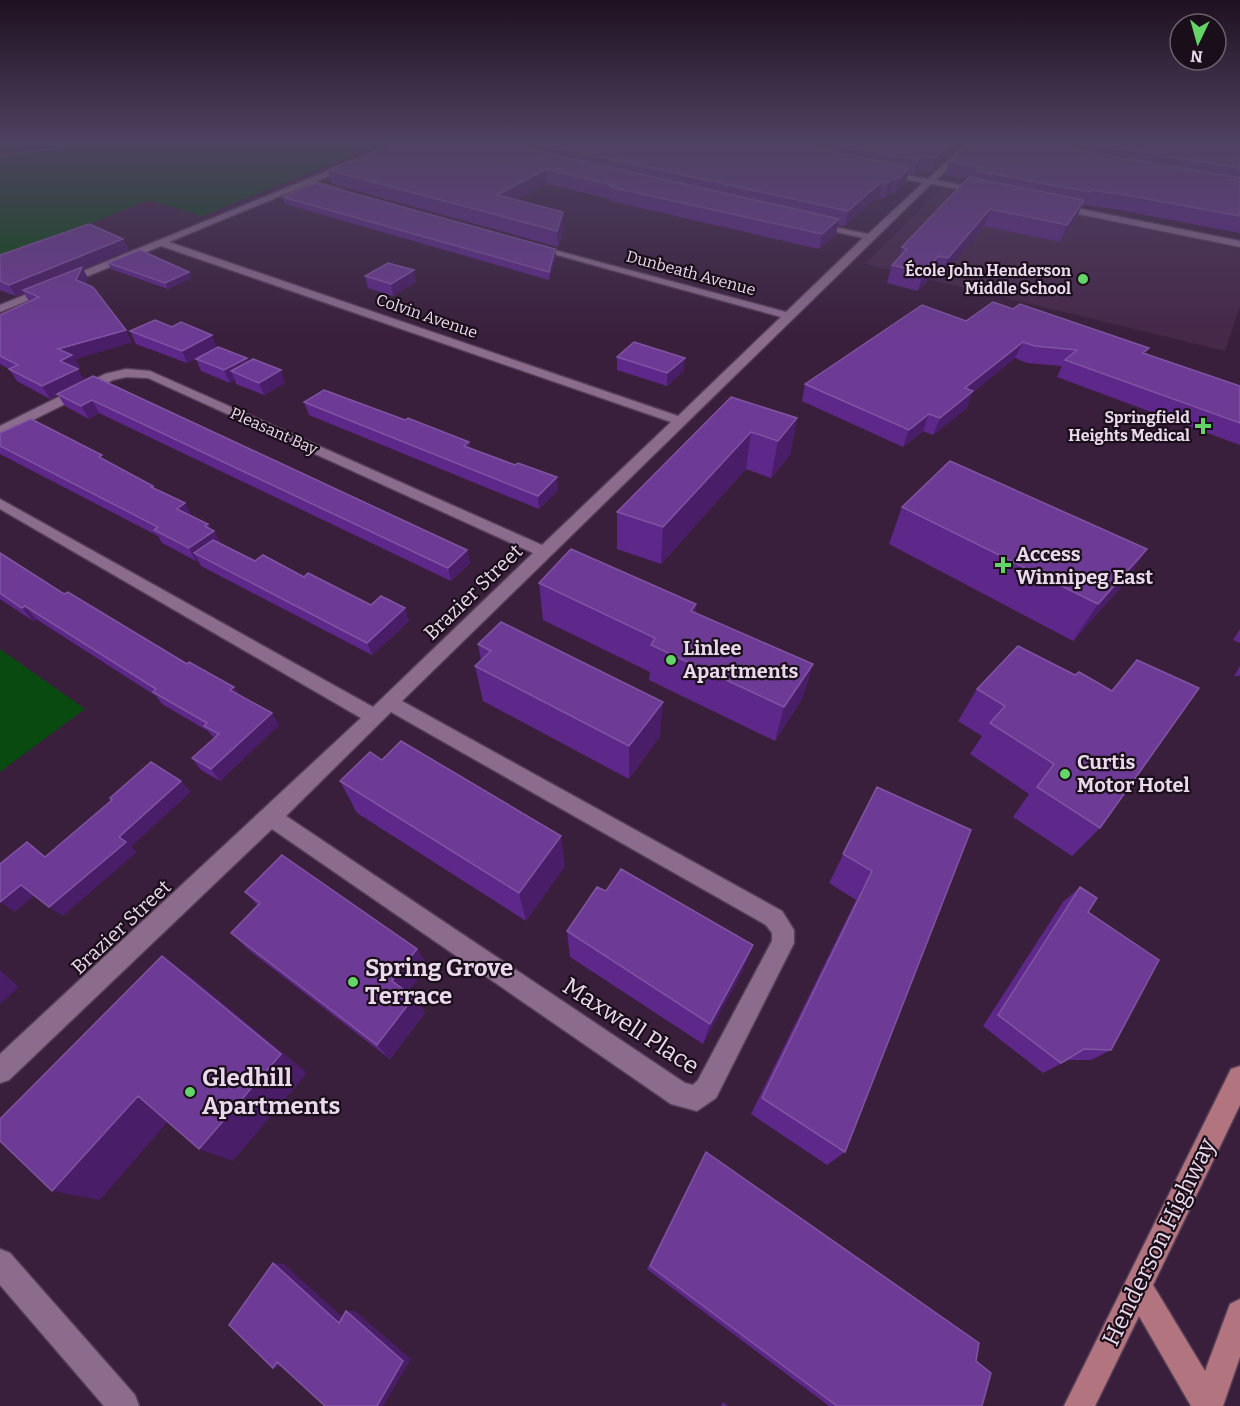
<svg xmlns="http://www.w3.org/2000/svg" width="1240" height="1406" font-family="Bitter,serif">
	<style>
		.built { fill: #462849 }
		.green { fill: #094a10 }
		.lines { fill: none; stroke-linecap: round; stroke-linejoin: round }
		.stream { fill: #465057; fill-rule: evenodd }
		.minor-casing { stroke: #553e56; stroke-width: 3 }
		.major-casing { stroke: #553e56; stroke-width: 3 }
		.minor { fill: #8b6c8d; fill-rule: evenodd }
		.major { fill: #b2747f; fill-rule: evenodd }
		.wall { fill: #5e288a }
		.shaded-wall { fill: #491d67 }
		.building { fill: #6d3b95; stroke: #8054a2; stroke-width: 1.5 }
		.poi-dot { fill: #64d467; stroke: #1a0e1b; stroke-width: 2 }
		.labels { text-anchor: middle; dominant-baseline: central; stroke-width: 4.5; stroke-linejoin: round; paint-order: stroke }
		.far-poi-label { font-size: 16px; font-weight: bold; fill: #ead9eb; stroke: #1a0e1b; text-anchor: end }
		.far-street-label { font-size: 16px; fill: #ead9eb; stroke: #1a0e1b }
		.poi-label { font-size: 20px; font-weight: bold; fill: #ead9eb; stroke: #1a0e1b; text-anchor: start }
		.street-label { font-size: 20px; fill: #ead9eb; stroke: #1a0e1b }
		.near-poi-label { font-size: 24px; font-weight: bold; fill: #ead9eb; stroke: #1a0e1b; text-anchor: start }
		.near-street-label { font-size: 24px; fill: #ead9eb; stroke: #1a0e1b }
	</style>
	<rect width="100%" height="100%" fill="#391f3c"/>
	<path class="built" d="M941,188l299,61v57l-15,45 -360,-87z"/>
	<path class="green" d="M0,141h388l-186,75 -53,-16 -149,59z
		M0,649l85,60 -85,63z"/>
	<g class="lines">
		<path class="stream" d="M126,141h9l-62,6 -2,-1z
			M64,146l-1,2 -63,9v-2z"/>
		<g class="minor-casing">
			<path id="minor" d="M969,141h8l-41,39 49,10v4l-54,-10 -529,517 380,210 12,19v13l-78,155 -19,13 -26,-7 -399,-275 -263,251 -9,3v-29l361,-336 -361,-209v-10l373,208 160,-154 -385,-175 -22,-1 -13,3 -108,54 -5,1v-9l105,-52 21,-5 24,2 392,174 129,-123 -510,-176 -161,66v-7l350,-143 3,4 -38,16 25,7v4l-33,-8 -138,57 509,174 103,-99 -253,-70v-4l258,69 77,-74 -53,-12v-4l58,12 55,-51 -43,-9v-4l48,9zM391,712l375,213 6,8v8l-74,139 -5,5 -8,-2 -399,-267z
				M1056,204l184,37v6l-187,-38 -1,-2z
				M0,1249l10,4 125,142 4,11h-35l-104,-121z"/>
		</g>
		<g class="major-casing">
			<path id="major" d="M1240,1066v39l-87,180 52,86 25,-67 10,-5v58l-17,49h-32l-52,-90 -44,90h-31l167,-337z"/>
		</g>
		<use href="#minor" class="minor"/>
		<use href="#major" class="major"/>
	</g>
	<path class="wall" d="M402,141h561l-32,31 -13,-2 -4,4 -6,-1 -2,9 -12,11 -3,-1 -6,6 -6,-1 -9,6 -25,23 -7,-1 -2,9 -17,15 -209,-48v-2l-63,-15 -31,16 48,27 -6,20 -226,-63 -4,-14z
		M970,141h270v92l-127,-24 -29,-4 -1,2h-2l-4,10 -17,25 -76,-16 -42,50 -9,-2 -15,17 -31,-8 5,-18 8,-8 2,-10 66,-68 -23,-4 4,-14z
		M283,197l272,52 1,7 -7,24 -264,-76z
		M123,239l6,11 -46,19 5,9 -2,6 46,58 -57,17 5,8 -3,2 7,11 383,170 3,13 -19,18 -352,-168 -10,6 -24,-13 -7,-11 -8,4 -33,-18 -8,-12 -9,-5v-49l29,-14 -5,-8 -8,3 -16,-6v-35z
		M108,263l81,9 2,6 -23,11 -57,-20z
		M365,276l51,6 -23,14 -25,-8z
		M966,321l180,33 94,32v59l-183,-68 5,-11 -35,-3 -12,-5 -43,35 -5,15 -34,27 -10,-4 -20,16 -101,-46 3,-17z
		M130,331l87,16 31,14 37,22 -21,12 -28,-11 -1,-4 -5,3 -29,-12 -5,-12 -9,4 -51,-19z
		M617,357l67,13 -17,16 -50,-16z
		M731,397l66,21 -7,37 -19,23 -25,-9 -85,95 -44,-15v-37z
		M304,402l165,40 1,6 88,42 -19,19 -230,-94z
		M0,433l105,27 48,26 3,4 36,26 16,8 3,5 3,2 7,13 34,17 49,16 105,44 -37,34 -171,-89 -3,-6 -2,1 -34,-18 -4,-7 -158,-82z
		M902,507l245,42 -25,37 -49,55 -184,-97z
		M0,553l64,41 123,70 47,23 5,8 40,30 -59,56 -19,-11 -9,-12 22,-20 -6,-7 -46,-27 -6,-8 -120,-77 -3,2 -33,-22z
		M539,583l157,21 -1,9 118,51 -11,35 -27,42 -126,-61 1,-8 -107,-52z
		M1240,629v14l-7,-3z
		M478,644l182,92 -31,43 -146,-78 -8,-35 6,-7z
		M1018,646l82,182 -28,28 -59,-39 16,-23 -59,-40 12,-18 -24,-15 19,-32z
		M1240,666v10h-6z
		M382,760l183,106 -39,55 -169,-108 -17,-32z
		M877,787l94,43 -126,322 -18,13 -76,-51 105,-214 -27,-17z
		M1080,887l8,25 23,138 -20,10h-23l-25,13 -60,-47 80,-124z
		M245,892l172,57 11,17 -21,26 7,5 11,16 -35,46 -140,-108 -19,-18 27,-27z
		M567,931l176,39 -40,74 -133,-87z
		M706,1152l270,209 6,45h-153l-182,-137 52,-104z
		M723,1402l5,4h-7z"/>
	<path class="shaded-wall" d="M953,141h10l-32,31 4,-14z
		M922,156l-4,14 -4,4 4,-14z
		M910,167l-4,15 -12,11 4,-14z
		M546,169l1,15 -49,26 -1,-15z
		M894,178l-3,14 -6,6 3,-15z
		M882,182l-3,15 -9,6 -25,23 3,-15 25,-22z
		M1084,200l-7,17 -17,25 7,-17z
		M990,209l-6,17 -42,50 6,-18z
		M563,212l1,15 -6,20 -1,-16z
		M839,219l-3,15 -17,15 3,-15z
		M123,239l6,11 -46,19 5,9 -5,14 -60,-2 1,3 -8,3 -7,-11z
		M555,249l1,7 -7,24v-8z
		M939,256l-6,18 -15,17 5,-19z
		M414,270l2,12 -23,14 -2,-12z
		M189,272l2,6 -23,11 -3,-6z
		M126,330l6,12 -57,17 5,8 -12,6 -8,-12 -2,-12z
		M212,335l5,12 -30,16 -5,-12z
		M1023,342l-8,16 -43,35 -5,15 -34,27 7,-17 25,-30z
		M247,358l5,12 -21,1 4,9 -5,3 -6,-13z
		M685,358l-1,12 -17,16v-13z
		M78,369l7,13 -35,17 -8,-13z
		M281,370l4,13 -21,12 -5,-12z
		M92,400l7,13 -10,6 -8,-13z
		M929,414l-6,17 -20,16 6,-17z
		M797,418l-7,37 -19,23 7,-37z
		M751,432l-5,37 -85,95 2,-37z
		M469,442l2,13 -7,-9z
		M557,477l1,13 -19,19 -1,-13z
		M185,503l7,13 -15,-7z
		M208,524l4,8 2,-1 7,13 -27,9 4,7 -2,1 -7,-13 16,-22z
		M1147,549l-25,37 -49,55 25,-37z
		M467,550l3,13 -19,18 -3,-13z
		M696,604l-4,36 -1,-29z
		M25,606l11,13 -3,2 -11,-13z
		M405,608l4,13 -37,34 -5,-12z
		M813,664l-11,35 -27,42 9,-34z
		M234,687l7,12 -11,-9z
		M663,702l-3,34 -31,43v-33z
		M272,713l7,12 -59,56 -9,-12z
		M181,781l10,11 -60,55 6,5 -74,64 -14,-9 70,-70z
		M561,836l4,30 -39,55 -7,-28z
		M21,885l14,10 -20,17 -15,-10z
		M753,945l-10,25 -40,74 7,-20z
		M417,949l11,17 -24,31 -12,-16z
		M162,956l33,24 112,93 -74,88 -34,-12z
		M0,970l19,17 -19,17z
		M414,997l11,16 -35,46 -13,-14z
		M138,1096l38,16 -76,88 -48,-9z
		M273,1263l11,1 64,58 -9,1z
		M346,1311h9l56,48 -28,47h-6z
		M277,1362l8,4 -12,2z"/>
	<path class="building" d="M402,141h93l344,78 -17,15 -212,-47 3,-2 -67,-16 -49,26 66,17 -6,19 -229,-61z
		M528,141h249l133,26 -12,12 -4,-1 -6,5 -6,-1 -9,7 -25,22z
		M817,141h136l-18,17 -13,-2 -4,4z
		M970,141h53l217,37v38l-120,-22 -29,-4 -2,2 -112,-21 4,-4 -32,-6z
		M1076,141h164v27z
		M969,177l115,23 -17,25 -77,-16 -42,49 -9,-2 -16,16 -31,-7 15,-16 -5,-2z
		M316,183l239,66 -6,23 -266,-75z
		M89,224l34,15 -114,46 -9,-4v-26z
		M140,250l49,22 -24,11 -57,-20z
		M388,263l26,7 -23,14 -26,-8z
		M82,267l-6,13 17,7 33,43 -68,19 14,6 -12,6 18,8 -36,17 -33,-17 9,-4 -18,-9v-41l39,-18 -16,-7z
		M993,302l20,7 7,-5 129,44 -6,5 97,33v37l-175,-63 12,-10 -42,-4 -12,-4 -58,46 8,3 -33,27 -11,-4 -20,16 -104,-46 117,-79 44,16z
		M155,320l17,7 9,-5 31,13 -30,16 -52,-20z
		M634,342l51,16 -18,15 -50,-16z
		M218,347l29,11 -23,12 -28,-11z
		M253,359l28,11 -22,13 -28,-12z
		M93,376l374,174 -19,18 -356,-168 -11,6 -24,-12z
		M324,390l81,30 3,-2 61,24 -5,4 51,19 3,-2 39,14 -19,19 -234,-94z
		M731,397l66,21 -19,23 -27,-9 -88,95 -46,-15z
		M31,419l71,36 -3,2 54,29 -2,1 34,16 -8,6 31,15 -3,2 9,5 -25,17 -35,-18 4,-3 -158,-81v-13z
		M950,461l197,88 -49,55 -196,-97z
		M213,540l42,21 8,-6 41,22 4,-4 63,32 10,-9 24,12 -38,35 -173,-90z
		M571,549l125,55 -5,7 122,53 -29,43 -133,-62 4,-7 -116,-55z
		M0,553l64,41 4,-2 119,72 2,-2 45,25 -4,3 42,23 -61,56 -19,-11 27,-24 -15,-8 3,-3 -54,-31 3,-3 -131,-83 -3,2 -22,-15z
		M501,622l162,80 -34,44 -154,-80 16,-15 -13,-7z
		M1018,646l57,29 4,-3 33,19 25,-31 62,28 -99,140 -63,-41 17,-23 -64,-41 15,-17 -28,-17z
		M401,741l160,95 -42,57 -179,-112 30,-29 12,8z
		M151,762l30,19 -62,56 7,5 -77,65 -28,-22 -21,17v-38l27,-22 18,15 67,-57 -2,-2z
		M877,787l94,43 -126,322 -83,-54 110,-227 -29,-17z
		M282,855l135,94 -25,32 22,16 -37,48 -146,-112 29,-30 -15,-11z
		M621,869l132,76 -43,79 -143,-93 30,-44 9,4z
		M1080,887l17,11 -9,14 71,48 -48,90 -27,-1 -23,14 -63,-48z
		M162,956l119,98 -82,95 -61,-53 -86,95 -52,-50v-22z
		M706,1152l273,191 -3,18 15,12 -9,33h-145l-187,-140z
		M273,1263l66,60 7,-12 57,50 -26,45h-52l-48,-44 -4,6 -44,-43z"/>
	<linearGradient id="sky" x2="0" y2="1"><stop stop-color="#1f1121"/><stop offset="0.42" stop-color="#4e4261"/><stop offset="1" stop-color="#4e4261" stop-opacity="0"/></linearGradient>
	<rect width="1240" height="337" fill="url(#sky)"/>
	<g class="poi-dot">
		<circle cx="1083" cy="279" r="6"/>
		<path d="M1200 417h6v6h6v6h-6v6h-6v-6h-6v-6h6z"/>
		<path d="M1000 556h6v6h6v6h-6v6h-6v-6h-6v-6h6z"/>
		<circle cx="671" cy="660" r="6"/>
		<circle cx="1065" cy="774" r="6"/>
		<circle cx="353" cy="982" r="6"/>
		<circle cx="190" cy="1092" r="6"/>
	</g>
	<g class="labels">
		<g class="far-poi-label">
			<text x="1071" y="270">École John Henderson<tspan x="1071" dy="18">Middle School</tspan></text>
			<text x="1190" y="417">Springfield<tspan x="1190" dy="18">Heights Medical</tspan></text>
		</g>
		<g class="far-street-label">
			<text transform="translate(691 273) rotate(15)">Dunbeath Avenue</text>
			<text transform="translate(427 316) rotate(19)">Colvin Avenue</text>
			<text transform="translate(274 431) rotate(24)">Pleasant Bay</text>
		</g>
		<g class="poi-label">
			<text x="1016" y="554">Access<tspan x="1016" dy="23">Winnipeg East</tspan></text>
			<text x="683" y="648">Linlee<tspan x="683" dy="23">Apartments</tspan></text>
			<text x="1077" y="762">Curtis<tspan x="1077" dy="23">Motor Hotel</tspan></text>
		</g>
		<g class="street-label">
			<text transform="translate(473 592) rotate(-44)">Brazier Street</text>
			<text transform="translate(121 927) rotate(-43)">Brazier Street</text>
		</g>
		<g class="near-poi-label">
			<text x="365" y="968">Spring Grove<tspan x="365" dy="28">Terrace</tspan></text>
			<text x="202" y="1078">Gledhill<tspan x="202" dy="28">Apartments</tspan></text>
		</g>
		<g class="near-street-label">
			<text transform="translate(631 1026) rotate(33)">Maxwell Place</text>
			<text transform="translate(1159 1242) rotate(-64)">Henderson Highway</text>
		</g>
	</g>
	<g transform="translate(1198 42) rotate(185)"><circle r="28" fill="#1a0e1b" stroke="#6d5f6e" stroke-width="1.5"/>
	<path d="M0-4.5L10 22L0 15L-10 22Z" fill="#64d467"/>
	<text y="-9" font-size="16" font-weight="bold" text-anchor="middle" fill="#ead9eb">N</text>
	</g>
</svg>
